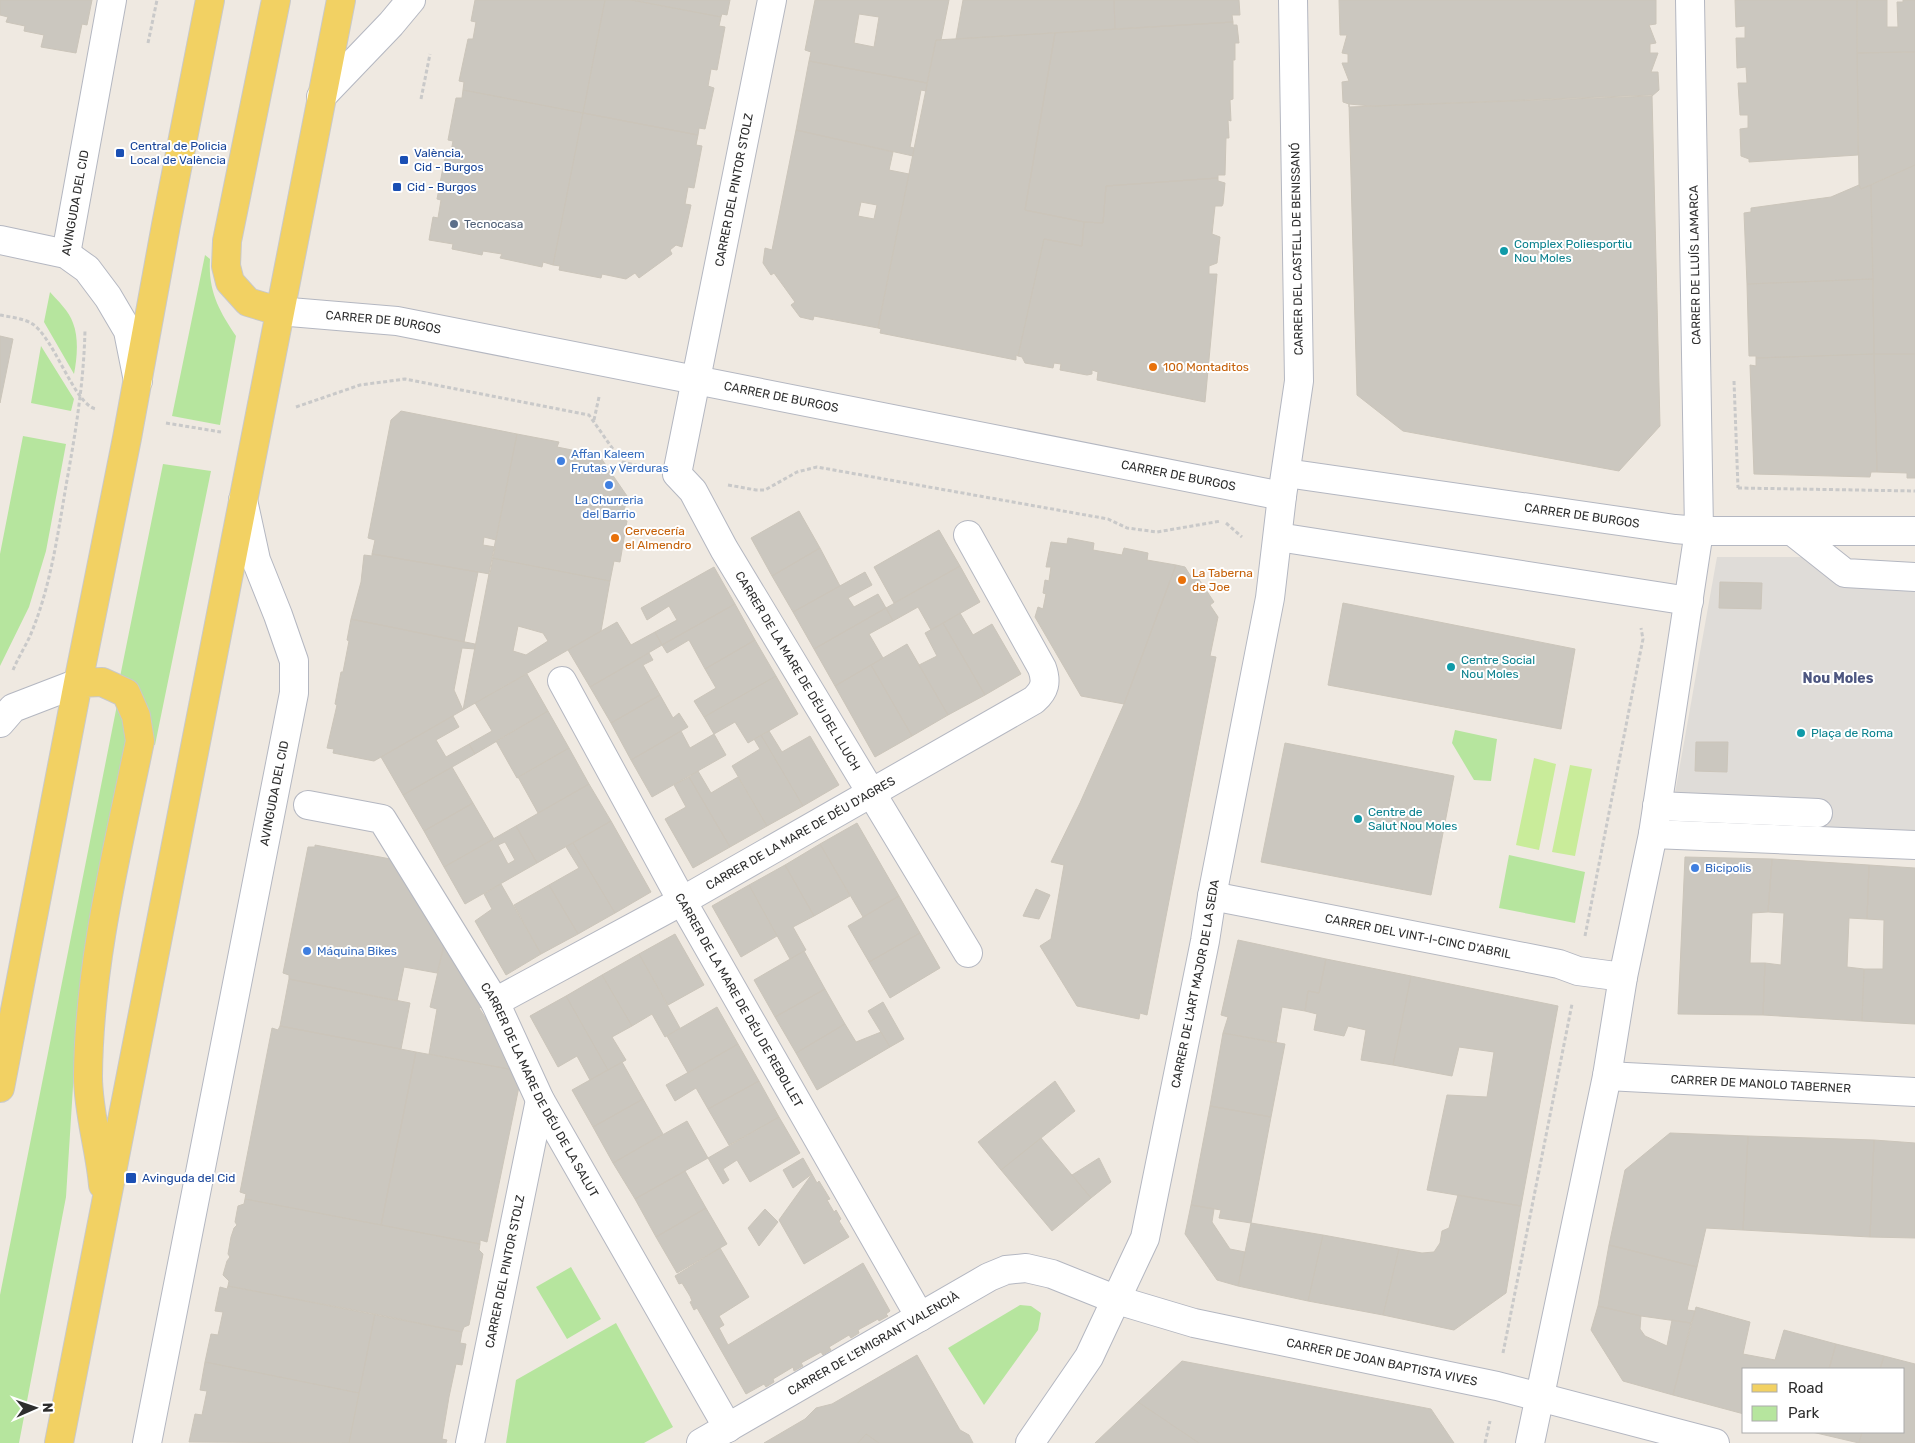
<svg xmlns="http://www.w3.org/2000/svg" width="1915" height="1443" font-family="Rubik,sans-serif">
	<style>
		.green { fill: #b6e59e }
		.pitch { fill: #c9ec9a }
		.plaza { fill: #dfdcd8 }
		.building { fill: #cbc7bf; stroke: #cbc5ba; fill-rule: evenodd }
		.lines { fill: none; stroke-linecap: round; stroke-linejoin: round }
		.minor-casing { stroke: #b4b7c1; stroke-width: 30 }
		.major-casing { stroke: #c9c9c9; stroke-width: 30 }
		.path { stroke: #c9c9c9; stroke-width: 3; stroke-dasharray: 4 2.5; stroke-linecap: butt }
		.minor { stroke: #fff; stroke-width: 28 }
		.major { stroke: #f2d163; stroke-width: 28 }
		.transit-dot { fill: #1a4fb4; stroke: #fff; stroke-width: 2 }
		.service-dot { fill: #5c6f8a; stroke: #fff; stroke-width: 2 }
		.culture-dot { fill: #0f9aa8; stroke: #fff; stroke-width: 2 }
		.food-dot { fill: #e8710a; stroke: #fff; stroke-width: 2 }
		.shop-dot { fill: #3f7fe0; stroke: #fff; stroke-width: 2 }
		.labels { text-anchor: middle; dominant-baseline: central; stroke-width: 4; stroke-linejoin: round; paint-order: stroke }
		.transit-label { font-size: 12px; fill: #164399; stroke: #fff; text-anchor: start }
		.street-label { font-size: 12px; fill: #2e2e2e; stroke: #fff }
		.service-label { font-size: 12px; fill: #4e5e75; stroke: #fff; text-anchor: start }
		.culture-label { font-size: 12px; fill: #0d838f; stroke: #fff; text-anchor: start }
		.food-label { font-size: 12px; fill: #c56008; stroke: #fff; text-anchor: start }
		.shop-label { font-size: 12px; fill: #366cbe; stroke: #fff; text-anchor: start }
		.neighbourhood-label { font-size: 14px; font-weight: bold; fill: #4d5680; stroke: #fff }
	</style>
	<rect width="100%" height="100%" fill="#efe9e1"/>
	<path class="green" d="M205,255l5,4c-2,32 9,52 26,77l-16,89 -48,-9z
		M50,292c8,9 19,19 23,31 6,15 4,36 1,51l-30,-52z
		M41,346l33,53 -3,12 -40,-8z
		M23,436l43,8 -20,107 -17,56 -29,59v-112z
		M163,464l48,7 -56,274 -6,-2 -29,-66z
		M117,705l11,27 -2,20 -14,56 -19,104 -15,96 -12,189 -47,246h-19v-148z
		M1455,730l42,9 -6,42 -17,-1 -22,-37z
		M1509,855l76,17 -10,51 -76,-15z
		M571,1267l30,52 -34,20 -31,-52z
		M1020,1305l11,1 10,7 -3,17 -54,75 -36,-57z
		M616,1323l57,104 -29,16h-138l10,-63z"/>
	<path class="pitch" d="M1534,758l22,6 -17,86 -23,-5z
		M1570,765l22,4 -17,87 -23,-4z"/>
	<path class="plaza" d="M1717,557h86l112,29v246l-91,-1v-28l-149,-10z"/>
	<path class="building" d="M0,0h92l-5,25 -5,-1 -6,29 -35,-6 3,-12 -20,-4 1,-5 -19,-4 2,-5 -8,-2z
		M475,0h130l-22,113 -120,-23 1,-8 -5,-1 9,-42h5l3,-17 -5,-1z
		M605,0h26l90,17 -2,9 6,1 -8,43 -6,-1 -3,17 6,2 -9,41 -6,-1 -1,7 -115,-22z
		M632,0h-1h99l-3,15 -5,-1 -1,3z
		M815,0h134l-8,40h-5l-9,43 -118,-22 2,-9 -6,-2zM859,14l20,3 -5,30 -20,-4z
		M963,0h151l1,29 -159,10z
		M1114,0h125l1,15h-8l1,7 -118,7z
		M1339,0h317v24l-7,1 7,18 -6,1v9h8l-7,19h7l1,18 -7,6 -303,11v-3l-6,-2 -1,-20 7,-1 -7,-18h6v-9l-6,-1 5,-18h-7z
		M1735,0h122l1,155 -109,7v-3l-8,-3 -1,-27 8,-1v-13h-8l-2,-32h9l-1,-16 -9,1 -1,-30h9v-12l-9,1z
		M1857,0h30v27h11l-1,-25h6v-2h12v52l-58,1z
		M1233,22v3h4l2,18h-4v17h-2v39l-3,1 1,21 -3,-1 1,18h-3l-1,37h-7v3l-112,8 -3,37 -19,-1 -59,-12 30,-177z
		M1055,33l-30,177 59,12 -2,24 -38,-7 -26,117 -2,-1v5l-136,-27 1,-4 -3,-1 4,-21 54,-267z
		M1902,52h13v113l-54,24 -2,-4 -2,-132z
		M809,61l118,22 -1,8 -5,-1 -11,57 4,1 -1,8 -117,-26z
		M463,90l120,23 -30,152 -10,-3 -1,5 -42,-9 2,-4 -19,-3 -1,4 -30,-6 1,-5 -24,-4 4,-23 5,1 3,-18 -4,-1 8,-42h5l3,-16 -5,-1 8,-42h6z
		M1652,95l8,331 -41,45 -216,-40 -46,-36 -8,-291 22,2z
		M583,113l115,22 -2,10 6,1 -8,42 -6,-1 -3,17 6,1 -9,42 -6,-2 -6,5 2,4 -33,24 -4,-5 -9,6 -24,-5 -1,4 -42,-8 1,-4 -7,-1z
		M796,130l97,22 -4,18 20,4 -31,154 -64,-12 -1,4 -13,-3 -9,-12 4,-3 -21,-29 -3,2 -8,-12 2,-15 7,2zM861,202l16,3 -3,14 -16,-3z
		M1915,165v189h-41l-3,-169z
		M1218,178v3l7,2 -2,21 -1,2h-7l-3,28 8,3 -3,26 -8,3v8h8l-12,128 -108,-22 1,-8 -6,-2v4l-5,1 -27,-5 1,-6 -7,-1 -1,5 -28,-5 -3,-6 -4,-1 26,-117 38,7 2,-24 19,1 3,-37z
		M1859,185l2,4 10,-4 2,94 -126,5 -3,-71 7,-1v-4l80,-11z
		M1873,279l1,75 -118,4v-2h-7l-2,-72z
		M0,336l13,3 -13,64z
		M1874,354h41v124h-8v-5l-30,-1z
		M1874,354l3,118h-6l-1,5 -116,-3 -4,-109 6,1v-8z
		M401,411l116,23 -21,106 -12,-3 -1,8 12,2 -5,27 -118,-20 3,-14 -7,-2 23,-118z
		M517,434l42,8 -2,5 35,7 5,7 4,-3 26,38 -5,2 4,5 -4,16 5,2 -7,41 -6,-1 -4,20 -118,-23z
		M799,511l21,37 -48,28 -21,-38z
		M939,530l21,36 -66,37 -20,-36z
		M1068,538l26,5 -1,7 29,5 2,-7 24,5 -1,7 29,5 -52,139 -43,-8 -46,-79 3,-10 5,2 3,-15 -3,-1 2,-13 4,1 2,-14h-5l5,-25 16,2z
		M820,548l20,38 -47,26 -21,-36z
		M372,554l106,18 -14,70 -113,-23 10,-37 3,-27 8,1z
		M492,558l118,23 -9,50 -138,79zM518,626l25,7 5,8 -22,14 -13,-4z
		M1176,565l9,2 8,13 5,-2 16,24 -4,3 8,12 -8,39 6,1 -69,358 -7,-2 -1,6 -62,-13 -37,-60 11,-7 13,-74 -13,-3 29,-59 44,-99z
		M960,566l20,36 -49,28 -13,-23 -25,14 -7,-13z
		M714,567l21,37 -73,41 -7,-13 22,-12 -8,-14 -22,14 -6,-12z
		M865,572l7,13 -24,13 6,9 24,-13 8,14 -72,41 -21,-37z
		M1720,582l42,1 -1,26 -42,-1z
		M1343,603l232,46 -14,80 -233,-44z
		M735,604l20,36 -50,29 -16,-29 -22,13 -5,-8z
		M886,608l7,13 -24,13 14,24 -48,28 -21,-37z
		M960,613l13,22 19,-11 29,50 -36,21 -42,-72z
		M351,619l124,25v5l-13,-1 -8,42 9,20 -89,51 -41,-8 1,-4 -7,-1 10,-43 -2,-1 6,-32h2l6,-31 -2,-1z
		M617,622l14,23 24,-13 7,13 -72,42 -22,-37z
		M943,623l42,72 -37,20 -29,-50 18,-9 -12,-23z
		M755,640l21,36 -72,41 -10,-16 22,-13 -11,-19z
		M907,644l41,71 -36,21 -41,-71z
		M649,653l4,7 -10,5 17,30 -49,28 -21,-36z
		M871,665l41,71 -37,21 -40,-71z
		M527,674l21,37 -73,43 -6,-10 23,-13 -17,-28z
		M776,676l22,38 -50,29 -13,-21 -21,12 -10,-17z
		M660,695l13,23 6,-5 9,14 -57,33 -20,-37z
		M548,711l21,37 -52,30 -21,-37z
		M453,716l6,11 -23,13 10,17 23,-13 6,10 -72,41 -22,-38z
		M681,731l9,17 24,-14 12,21 -74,42 -21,-37z
		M769,731l13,21 28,-16 29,49 -36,21 -42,-71z
		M761,735l42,71 -36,20 -35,-60 28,-17 -6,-10z
		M1696,742h32l-1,30 -32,-1z
		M1285,743l169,33 -23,119 -170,-33z
		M569,748l20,36 -51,29 -20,-36z
		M452,767l21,36 -49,28 -21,-36z
		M698,771l13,22 27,-16 29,49 -37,21 -41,-70z
		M689,777l41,70 -37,21 -28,-49 21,-12 -12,-22z
		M589,784l22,37 -74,42 -21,-37z
		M473,803l21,36 -50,28 -20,-36z
		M611,821l40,71 -36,21 -42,-70z
		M857,823l42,73 -36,21 -43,-73z
		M516,826l21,37 -72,41 -21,-37zM505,842l10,18 -7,4 -10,-19z
		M573,843l42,70 -37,21 -29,-49 30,-17 -13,-21z
		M820,844l30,52 -36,20 -29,-51z
		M315,845l81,15 48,85 -7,28 -33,-6 -7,34 -108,-22v-4l-6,-2 25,-126h7z
		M1685,857l87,2 -4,53 -16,1 -2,50h15l-2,52 -85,-1z
		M1772,859l97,6 -2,54 -18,-1 -2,49 17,2 -2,52 -99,-6 2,-52 16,2 3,-52 -16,-1z
		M785,865l29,51 -21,11 13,23 -16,9 -41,-74z
		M1869,865l46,3v156l-53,-3 2,-52h19l1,-49 -17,-1z
		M501,884l40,70 -35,21 -31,-54 17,-12 -8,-15z
		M549,885l29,49 -37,20 -27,-49z
		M749,885l28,51 -36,21 -29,-51z
		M1036,889l14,6 -11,24 -16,-3z
		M899,896l21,37 -51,29 -21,-36z
		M920,933l20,35 -50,30 -21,-36z
		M675,934l29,51 -36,20 -29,-51z
		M1238,940l88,19 -7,34 -11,-2 -3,20 -23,-4 -6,36 -53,-10 5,-16 -7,-2z
		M444,945l8,16 3,-2 27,48 -3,1 6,9 2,-1 27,54 -85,-16 8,-45 -7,-2z
		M804,951l21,38 -50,28 -21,-37z
		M639,954l41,74 -15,9 -13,-23 -20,12 -30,-51z
		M1326,959l85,17 -18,89 -32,-5 5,-30 -18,-4 -4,10 -30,-6 3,-16 -12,-3 3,-20 11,2z
		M602,975l30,51 -20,11 14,23 -18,10 -42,-74z
		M1411,976l147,30 -37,200 -94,-16 20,-95 40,2 7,-45 -35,-5 -7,29 -59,-11z
		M289,979l121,24 -9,46 -121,-23z
		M825,989l20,35 -49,29 -21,-36z
		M566,996l42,74 -18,10 -13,-24 -19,11 -28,-51z
		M883,1002l21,37 -14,8 -22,-36z
		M717,1007l21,37 -50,29 -21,-37z
		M845,1024l11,18 25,-10 9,15 -73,43 -21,-37z
		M280,1026l136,26 -35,173 -136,-26 1,-5 -6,-2 32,-164 6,2z
		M1223,1033l62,11 -14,73 -61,-11z
		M738,1044l21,37 -51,28 -12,-21 -21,13 -9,-16z
		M416,1052l98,18 7,7 -34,165 -7,-2v4l-99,-19z
		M622,1062l21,37 -50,28 -21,-37z
		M759,1081l20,36 -50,28 -21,-36z
		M1055,1081l20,30 -74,59 -23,-28z
		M643,1099l20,35 -50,29 -20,-36z
		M1210,1106l61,11 -20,106 -32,-5 2,-8 -30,-5z
		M779,1117l21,36 -50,29 -13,-22 -14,9 6,11 -6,4 -15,-26z
		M687,1121l21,37 -73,41 -22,-36z
		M1670,1133l78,3 -5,94 -37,-2 -9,39 -88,-22 16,-75z
		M1748,1136l126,4 -4,97 -127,-7z
		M1041,1138l50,60 -39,33 -51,-61z
		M1874,1140l41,3v95l-45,-1z
		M803,1158l9,16 -19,14 -10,-18z
		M1099,1158l12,24 -20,16 -19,-23z
		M685,1171l21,37 -50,29 -21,-38z
		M812,1174l5,9 2,-2 11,18 -3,1 7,12 2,-2 5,9 -2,2 10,16 -45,27 -25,-44z
		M1458,1195l63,11 -15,87 -52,37 -71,-15 16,-66 23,4 12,-1 6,-9 2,-12 7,-3z
		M245,1199l235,45 -1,6 4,4 -14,71 -5,2 -2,5 -234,-46 1,-5 -6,-6 4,-14 3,-4 -2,-3 3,-17 3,-9 3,-3 -2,-3 3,-16 6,-2z
		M1191,1205l23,4 -2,13 18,27 15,3 -7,34 -21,-6 -32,-46z
		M706,1208l21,36 -50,29 -21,-36z
		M765,1209l13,13 -19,24 -11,-18z
		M1251,1223l72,12 -15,66 -70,-15z
		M1323,1235l76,14 -16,66 -75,-14z
		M1609,1245l88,22 -10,43 8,1 -4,12 -50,-7 -43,-10z
		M720,1248l29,49 -30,19 5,9 -5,3 9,17 135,-82 27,48 -4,3 2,2 -9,5 -1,-2 -20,11 1,3 -8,5 -2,-3 -20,12 2,3 -8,5 -2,-3 -20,11 2,3 -9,5 -1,-4 -20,12 1,3 -8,5 -2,-3 -18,10 -49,-86 -3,2 -4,-8 2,-1 -2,-5 -8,-13 -3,1 -4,-8z
		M228,1286l147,28 -16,79 -154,-31 6,-28 7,1 5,-23 -8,-1 5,-24 7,2z
		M1598,1306l43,10 -1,13 5,7 22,10 5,-26 19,3 -18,72 -50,-14 -32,-51z
		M1696,1307l54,15 -7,32 32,6 9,-30 52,14 -7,25h-85v45l-71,-19z
		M375,1314l87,18 -2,11 6,1 -4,21 -6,-1 -7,33 -7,42 5,1 -1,3h-97z
		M1836,1344l48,12 -4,13h-51z
		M917,1355l43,75 9,5 4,8h-94l-13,-9 -8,9h-94l41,-24 11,-11 16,-4z
		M1884,1356l31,8v79h-56l3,-11h42v-63h-24z
		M1182,1361l249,48 23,34h-255l-61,-41z
		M205,1362l154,31 -10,50 -160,-1 6,-28 7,1 5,-24 -7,-1z
		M1138,1402l61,41h-104z
		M1812,1432h50l-3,11z
		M866,1434l13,9h-21z"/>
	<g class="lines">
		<g class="minor-casing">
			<g id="minor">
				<path id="s1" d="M772,0l-95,474 16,17 31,58 244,404"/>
				<path d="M321,97l70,-73 20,-24"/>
				<path d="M0,240l66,14 21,15 21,28 20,34 10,50"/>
				<path id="s2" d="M66,254l46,-254"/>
				<path id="s3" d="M278,311l119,10 885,175"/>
				<path id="s4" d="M1286,473l389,56 24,2 -9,-531"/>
				<path d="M1792,531l53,42 70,4"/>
				<path d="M1278,537l411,64"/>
				<path id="s5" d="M562,681l120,220 238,416"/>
				<path d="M0,723l13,-15 65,-25"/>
				<path id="s6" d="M308,805l74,14 113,183 45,98 188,328"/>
				<path d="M1657,806l161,7"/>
				<path d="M1653,834l262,11"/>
				<path id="s7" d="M1212,896l347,68 19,7 45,6"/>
				<path id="s8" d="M495,1002l187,-101 352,-201c11,-10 13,-18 8,-32l-74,-133"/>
				<path id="s9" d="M1607,1076l308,16"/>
				<path id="s10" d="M147,1443l147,-750v-32l-16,-46 -22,-55 -13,-60"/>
				<path id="s11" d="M470,1443l70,-343"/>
				<path id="s12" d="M701,1443l288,-166 17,-7 20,-2 26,6 65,26 77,23 303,63 218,57"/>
				<path id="s13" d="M1030,1443l59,-86 56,-119 60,-297 7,-45 58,-298 12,-102 17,-115 -6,-381"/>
				<path d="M1530,1443l77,-367 16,-99 30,-143 46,-303h216"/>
			</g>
		</g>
		<g class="major-casing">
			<path id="major" d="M276,0l-49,241 -1,25 4,16 18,20 30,9
				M78,683l24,-1 24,11 10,23 4,25c-23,111 -51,222 -52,335 0,37 12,73 15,109
				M0,1088l78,-405 49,-245 39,-213 44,-225
				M59,1443c96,-481 185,-963 282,-1443"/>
		</g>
		<path class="path" d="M148,43l9,-43
			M421,99l9,-45
			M0,315c9,2 22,3 31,8 23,13 43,82 65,86
			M1734,381l4,107
			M296,407l64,-22 45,-6 184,36 33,47 22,5
			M594,420l5,-23
			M166,423l55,9
			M728,485l28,5h9l32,-18 20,-5 291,52 19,9 30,4 64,-11
			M1738,488l177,3
			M1226,523l16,14
			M13,670c5,-12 12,-23 17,-34 21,-49 28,-104 37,-156 9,-50 17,-100 18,-151
			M1585,936l53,-272 5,-25 -2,-11
			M1503,1353l69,-349
			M1485,1443l5,-22"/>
		<use href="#minor" class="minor"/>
		<use href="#major" class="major"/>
	</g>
	<g class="transit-dot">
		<rect x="115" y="148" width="10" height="10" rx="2.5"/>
		<rect x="399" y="155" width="10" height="10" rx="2.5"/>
		<rect x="392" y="182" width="10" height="10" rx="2.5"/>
		<rect x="125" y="1172" width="12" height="12" rx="2.5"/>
	</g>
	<circle class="service-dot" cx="454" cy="224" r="5"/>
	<g class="culture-dot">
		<circle cx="1504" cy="251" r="5"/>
		<circle cx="1451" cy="667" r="5"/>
		<circle cx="1801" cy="733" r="5"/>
		<circle cx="1358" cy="819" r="5"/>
	</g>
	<g class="food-dot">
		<circle cx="1153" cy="367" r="5"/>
		<circle cx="615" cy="538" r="5"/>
		<circle cx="1182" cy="580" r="5"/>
	</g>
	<g class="shop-dot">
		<circle cx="561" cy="461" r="5"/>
		<circle cx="609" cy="485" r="5"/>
		<circle cx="1695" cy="868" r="5"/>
		<circle cx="307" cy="951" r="5"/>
	</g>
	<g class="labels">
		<g class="transit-label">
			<text x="130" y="146">Central de Policia<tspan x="130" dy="14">Local de València</tspan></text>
			<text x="414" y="153">València,<tspan x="414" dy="14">Cid - Burgos</tspan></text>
			<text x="407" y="187">Cid - Burgos</text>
			<text x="142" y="1178">Avinguda del Cid</text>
		</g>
		<g class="street-label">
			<text transform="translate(734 190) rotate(-79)">CARRER DEL PINTOR STOLZ</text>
			<text stroke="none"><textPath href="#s2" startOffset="52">AVINGUDA DEL CID</textPath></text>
			<text transform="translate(1297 249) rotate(-91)">CARRER DEL CASTELL DE BENISSANÓ</text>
			<text transform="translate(1695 265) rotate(-91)">CARRER DE LLUÍS LAMARCA</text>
			<text stroke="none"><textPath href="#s3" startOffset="106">CARRER DE BURGOS</textPath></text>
			<text stroke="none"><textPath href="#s3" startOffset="511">CARRER DE BURGOS</textPath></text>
			<text stroke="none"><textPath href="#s3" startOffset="916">CARRER DE BURGOS</textPath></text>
			<text stroke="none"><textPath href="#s4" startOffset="299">CARRER DE BURGOS</textPath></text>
			<text stroke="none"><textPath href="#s1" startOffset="715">CARRER DE LA MARE DE DÉU DEL LLUCH</textPath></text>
			<text stroke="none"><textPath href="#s10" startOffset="662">AVINGUDA DEL CID</textPath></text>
			<text stroke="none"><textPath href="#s8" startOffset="349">CARRER DE LA MARE DE DÉU D'AGRES</textPath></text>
			<text stroke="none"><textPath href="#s7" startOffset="210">CARRER DEL VINT-I-CINC D'ABRIL</textPath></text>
			<text stroke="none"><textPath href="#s13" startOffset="495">CARRER DE L'ART MAJOR DE LA SEDA</textPath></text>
			<text stroke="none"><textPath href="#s5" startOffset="365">CARRER DE LA MARE DE DÉU DE REBOLLET</textPath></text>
			<text stroke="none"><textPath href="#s9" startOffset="154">CARRER DE MANOLO TABERNER</textPath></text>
			<text stroke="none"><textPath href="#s6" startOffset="389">CARRER DE LA MARE DE DÉU DE LA SALUT</textPath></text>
			<text stroke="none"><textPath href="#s11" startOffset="175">CARRER DEL PINTOR STOLZ</textPath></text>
			<text stroke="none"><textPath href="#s12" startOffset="199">CARRER DE L'EMIGRANT VALENCIÀ</textPath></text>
			<text stroke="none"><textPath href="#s12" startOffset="740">CARRER DE JOAN BAPTISTA VIVES</textPath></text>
		</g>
		<g class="service-label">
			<text x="464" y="224">Tecnocasa</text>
		</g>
		<g class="culture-label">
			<text x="1514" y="244">Complex Poliesportiu<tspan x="1514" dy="14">Nou Moles</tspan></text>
			<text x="1461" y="660">Centre Social<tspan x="1461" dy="14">Nou Moles</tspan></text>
			<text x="1811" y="733">Plaça de Roma</text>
			<text x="1368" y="812">Centre de<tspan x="1368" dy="14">Salut Nou Moles</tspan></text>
		</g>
		<g class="food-label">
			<text x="1163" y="367">100 Montaditos</text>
			<text x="625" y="531">Cervecería<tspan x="625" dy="14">el Almendro</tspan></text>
			<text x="1192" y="573">La Taberna<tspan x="1192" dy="14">de Joe</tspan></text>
		</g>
		<g class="shop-label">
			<text x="571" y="454">Affan Kaleem<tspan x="571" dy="14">Frutas y Verduras</tspan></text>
			<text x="609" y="500" text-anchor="middle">La Churreria<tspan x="609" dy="14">del Barrio</tspan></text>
			<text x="1705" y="868">Bicipolis</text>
			<text x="317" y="951">Máquina Bikes</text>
		</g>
		<g class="neighbourhood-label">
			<text x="1838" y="678">Nou Moles</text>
		</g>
	</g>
	<rect x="1742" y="1368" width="162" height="65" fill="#ffffff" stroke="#ababab"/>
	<rect x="1752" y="1384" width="25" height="8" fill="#f2d163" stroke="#ababab"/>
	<text x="1788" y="1393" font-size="15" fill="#2e2e2e">Road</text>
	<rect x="1752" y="1406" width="25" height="15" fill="#b6e59e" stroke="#ababab"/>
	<text x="1788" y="1418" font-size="15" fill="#2e2e2e">Park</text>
	<g transform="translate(35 1408) rotate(88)" stroke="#ffffff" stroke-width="4" paint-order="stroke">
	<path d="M0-4L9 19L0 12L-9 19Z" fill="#2e2e2e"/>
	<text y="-8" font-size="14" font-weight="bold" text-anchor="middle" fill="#2e2e2e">N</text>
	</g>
</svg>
